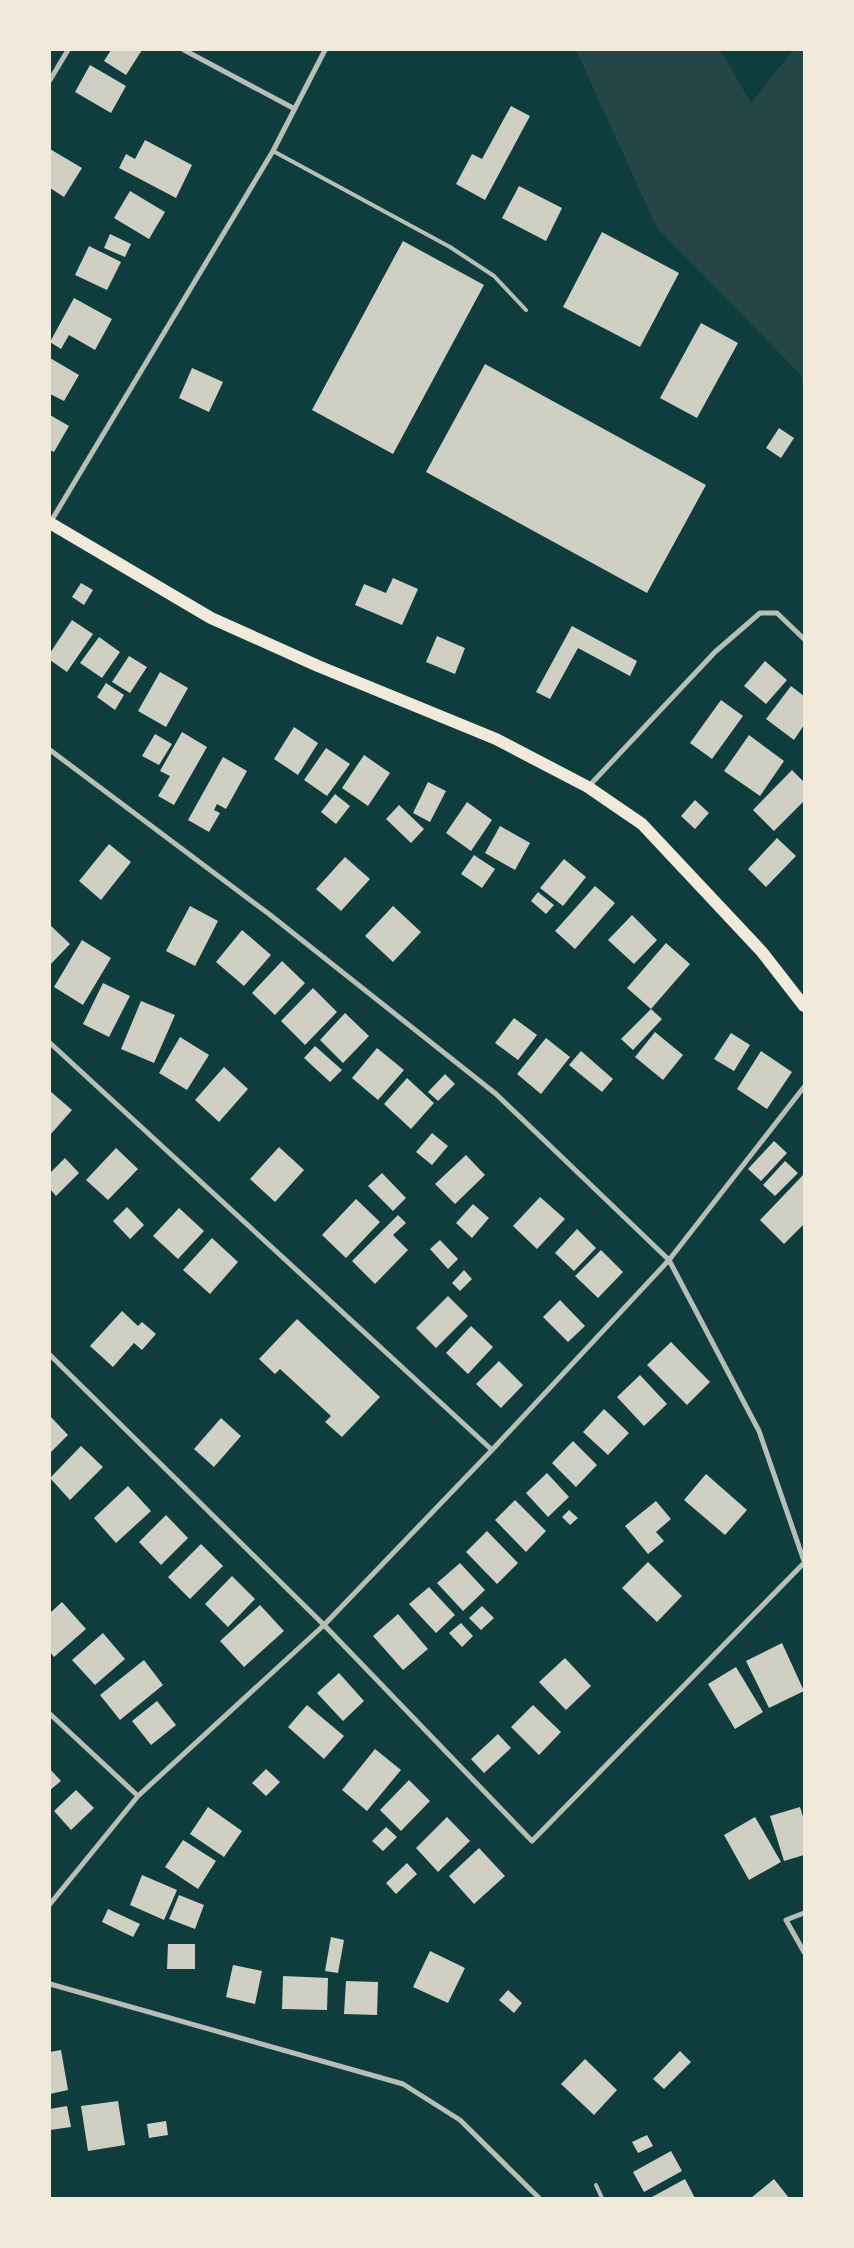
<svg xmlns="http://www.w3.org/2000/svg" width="854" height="2248" font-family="'Alegreya Sans',sans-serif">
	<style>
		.green { fill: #244646 }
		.building { fill: #cfcfc3 }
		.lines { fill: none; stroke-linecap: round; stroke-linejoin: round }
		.service { stroke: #b8beb3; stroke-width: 4 }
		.minor { stroke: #b8beb3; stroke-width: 5 }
		.primary { stroke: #f1e9da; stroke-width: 12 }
	</style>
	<rect width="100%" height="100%" fill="#0f3d3e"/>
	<path class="green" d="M576,50h144l31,53 42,-53h11v340l-3,-15 -144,-147z"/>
	<path class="building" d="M111,50h31l-16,25 -22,-14z
		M90,65l36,21 -15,27 -36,-21z
		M511,106l19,10 -45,84 -29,-16 16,-30 10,5z
		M145,140l47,25 -16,33 -57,-30 7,-14 9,5z
		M50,149l32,19 -18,29 -14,-9z
		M519,186l43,22 -16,33 -44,-23z
		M130,191l35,21 -16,27 -35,-21z
		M602,232l77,41 -39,74 -77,-40z
		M110,234l21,10 -6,13 -21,-9z
		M403,241l81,44 -91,169 -81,-44z
		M89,246l32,16 -14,28 -32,-15z
		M74,298l38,21 -17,31 -26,-15 -8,14 -11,-7z
		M701,323l37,20 -41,75 -37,-20z
		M50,358l29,17 -15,26 -14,-7z
		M485,364l221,121 -59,108 -221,-121z
		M192,368l31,14 -14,30 -30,-14z
		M50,415l19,11 -15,26 -4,-2z
		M779,428l15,10 -13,20 -15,-10z
		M393,578l25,11 -16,36 -47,-20 9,-21 22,9z
		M81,583l12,7 -9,15 -12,-8z
		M72,620l21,14 -26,38 -17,-12v-7z
		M572,626l65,35 -7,15 -52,-28 -28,51 -14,-7z
		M437,636l28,12 -10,26 -29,-12z
		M99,637l21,15 -18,26 -22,-15z
		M129,656l18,11 -17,26 -18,-11z
		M765,661l22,19 -21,24 -22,-18z
		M160,672l28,16 -22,39 -28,-16z
		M106,683l18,12 -9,15 -18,-13z
		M791,686l13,10v29l-10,15 -28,-21z
		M721,700l22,16 -31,43 -22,-16z
		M294,727l24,16 -20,32 -24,-16z
		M182,732l25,15 -33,58 -16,-9 12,-20 -10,-5z
		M155,734l17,10 -13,21 -17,-9z
		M749,735l35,26 -24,35 -36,-25z
		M326,748l24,16 -23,32 -23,-16z
		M364,755l26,18 -22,33 -26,-18z
		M223,757l24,14 -21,38 -9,-5 -3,6 6,3 -11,19 -21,-12z
		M792,770l12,12v19l-30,30 -21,-21z
		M428,782l18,9 -16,31 -17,-9z
		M335,794l15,12 -14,18 -15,-12z
		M695,800l14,13 -14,16 -14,-13z
		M467,802l25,18 -21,31 -25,-18z
		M399,805l25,24 -13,14 -25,-24z
		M500,826l30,17 -15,27 -30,-17z
		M777,838l19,18 -30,31 -18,-18z
		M109,844l22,18 -30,38 -22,-19z
		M474,855l21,14 -13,19 -21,-14z
		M345,857l25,22 -29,32 -25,-22z
		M564,859l22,18 -23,29 -23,-18z
		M595,886l20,17 -40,46 -20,-18z
		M538,892l16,13 -8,9 -15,-13z
		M190,906l28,15 -23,45 -29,-15z
		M393,906l28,26 -28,30 -28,-26z
		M632,915l25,25 -23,24 -26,-24z
		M50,925l20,19 -20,21z
		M242,930l29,25 -27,31 -28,-24z
		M82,940l29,18 -28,47 -29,-18z
		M666,943l24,21 -39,45 -24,-21z
		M282,961l23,22 -30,32 -23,-22z
		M103,983l27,13 -21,41 -26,-13z
		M313,988l24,24 -32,33 -24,-24z
		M141,1001l34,14 -21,48 -33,-14z
		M651,1009l11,10 -29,31 -12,-11z
		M345,1013l24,23 -26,27 -23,-23z
		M514,1018l23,17 -19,25 -23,-17z
		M655,1032l28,23 -20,25 -28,-23z
		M731,1033l19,12 -16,26 -20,-12z
		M180,1037l29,18 -22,35 -28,-17z
		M546,1038l24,19 -29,37 -24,-20z
		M315,1046l27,24 -12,12 -26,-24z
		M377,1048l27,22 -26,30 -26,-22z
		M581,1051l32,28 -11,13 -33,-27z
		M761,1051l31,21 -25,37 -30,-20z
		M224,1067l24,22 -29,33 -24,-22z
		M445,1074l10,10 -17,17 -10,-9z
		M407,1078l27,25 -23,26 -27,-25z
		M50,1091l22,19 -22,25z
		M432,1133l16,13 -16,19 -16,-13z
		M774,1141l13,12 -26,28 -13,-12z
		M279,1147l25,23 -29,32 -25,-23z
		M116,1148l22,21 -30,31 -22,-20z
		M466,1155l19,20 -30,29 -20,-20z
		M65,1158l14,15 -23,23 -6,-7v-16z
		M785,1161l13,12 -23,23 -12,-11z
		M382,1173l24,25 -13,13 -25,-25z
		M804,1174v50l-20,20 -24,-24z
		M540,1197l25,22 -28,30 -24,-23z
		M356,1199l24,23 -34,36 -24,-23z
		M473,1204l16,14 -17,20 -16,-15z
		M127,1207l17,18 -14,14 -17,-18z
		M179,1208l25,23 -26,28 -25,-23z
		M398,1215l8,8 -13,12 15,15 -33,34 -23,-23z
		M577,1229l19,19 -22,23 -19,-18z
		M212,1238l26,24 -28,32 -27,-24z
		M440,1240l18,19 -10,10 -18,-20z
		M601,1250l22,22 -25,26 -23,-22z
		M464,1270l8,9 -12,12 -8,-8z
		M448,1296l20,20 -32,32 -20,-20z
		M560,1300l25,26 -17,16 -25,-25z
		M122,1311l16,15 4,-4 14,12 -14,16 -8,-7 -21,24 -23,-21z
		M297,1319l83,78 -38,40 -17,-15 6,-6 -51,-47 -5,5 -16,-15z
		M471,1326l22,21 -25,27 -22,-21z
		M671,1342l39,40 -23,23 -40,-40z
		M499,1361l24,24 -22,23 -25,-24z
		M640,1375l27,29 -23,22 -27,-29z
		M604,1409l25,24 -21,22 -25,-23z
		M50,1416l18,19 -18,18z
		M221,1418l20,18 -27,31 -20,-18z
		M573,1441l24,24 -21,22 -24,-24z
		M81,1446l22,21 -33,33 -20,-22z
		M547,1473l22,24 -21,20 -22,-24z
		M706,1474l41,36 -22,25 -41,-35z
		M128,1486l23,25 -35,32 -22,-25z
		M515,1500l31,31 -20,21 -31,-32z
		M656,1501l15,18 -15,13 8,9 -16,13 -23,-28z
		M569,1510l9,8 -8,7 -8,-8z
		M166,1515l22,23 -27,27 -22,-23z
		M487,1531l31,32 -21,21 -31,-32z
		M201,1544l22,22 -33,33 -22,-22z
		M648,1562l34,34 -25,26 -35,-34z
		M460,1563l25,27 -22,21 -26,-28z
		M232,1576l23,23 -27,28 -23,-23z
		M429,1587l26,28 -19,18 -27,-29z
		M62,1602l24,27 -32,28 -4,-5v-39z
		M260,1605l24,26 -40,36 -24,-26z
		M482,1606l12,12 -13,12 -12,-12z
		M398,1614l30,35 -25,21 -30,-34z
		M461,1623l12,13 -11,11 -13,-14z
		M103,1633l22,26 -30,26 -23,-25z
		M782,1643l22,48 -35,17 -23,-47z
		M565,1658l26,28 -25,24 -27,-28z
		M144,1660l19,25 -43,35 -20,-25z
		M736,1667l27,45 -28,17 -27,-45z
		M339,1673l25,28 -21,20 -26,-28z
		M157,1701l19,24 -25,20 -19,-24z
		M307,1705l37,31 -20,23 -36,-32z
		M533,1705l28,27 -22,23 -28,-28z
		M498,1734l13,14 -27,25 -13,-14z
		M375,1749l26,21 -34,41 -25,-21z
		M50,1769l11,12 -11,9z
		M266,1769l14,13 -14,14 -14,-13z
		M409,1780l21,21 -29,30 -21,-21z
		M76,1790l18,18 -23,22 -17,-19z
		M208,1807l34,24 -18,26 -34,-23z
		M800,1807l4,13v35l-20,6 -14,-45z
		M447,1817l23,24 -32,31 -22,-24z
		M755,1817l26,45 -32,18 -25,-45z
		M386,1827l11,10 -14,14 -11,-10z
		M183,1840l33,21 -18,28 -33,-22z
		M479,1848l26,28 -31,28 -25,-28z
		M407,1863l10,11 -21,20 -10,-11z
		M142,1875l35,15 -13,30 -34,-15z
		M179,1895l25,10 -9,24 -26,-10z
		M108,1909l32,15 -7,13 -31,-15z
		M331,1937l13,3 -6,33 -13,-2z
		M168,1944h27v25h-28z
		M430,1951l35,17 -17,35 -35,-16z
		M233,1965l29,6 -7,33 -29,-7z
		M283,1976l45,2 -1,32 -45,-1z
		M346,1981l32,1 -1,33 -33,-1z
		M508,1990l14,13 -8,10 -15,-13z
		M61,2050l7,40 -18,4v-42z
		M680,2051l11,11 -27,27 -11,-10z
		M585,2059l32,31 -23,25 -33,-31z
		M118,2101l7,44 -37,6 -7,-45z
		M67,2106l4,21 -21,3v-21z
		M166,2121l2,14 -19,3 -2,-14z
		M647,2135l6,11 -15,7 -6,-11z
		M671,2151l11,20 -38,21 -11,-20z
		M685,2179l10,19h-45z
		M774,2179l15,19h-38z"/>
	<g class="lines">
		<path class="service" d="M273,151l177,96 44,29 32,34
			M596,2185l6,13"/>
		<path class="minor" d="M184,50l109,58
			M50,80l18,-30
			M50,523l223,-372 52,-101
			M50,750l219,164 227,180 173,166 90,171 45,130
			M589,786l126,-134 45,-39h17l27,26
			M50,1043l442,407
			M50,1355l274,270 208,216 272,-278
			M50,1714l88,82
			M50,1904l88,-108 186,-171 168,-175 177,-190 135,-173
			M804,1913l-18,7 18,32
			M50,1984l353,100 57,36 79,78"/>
		<path class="primary" d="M50,523l161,95 107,48 178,73 92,48 54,37 120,128 42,54"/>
	</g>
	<rect width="854" height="2248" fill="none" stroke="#f1e9da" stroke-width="102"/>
</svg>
